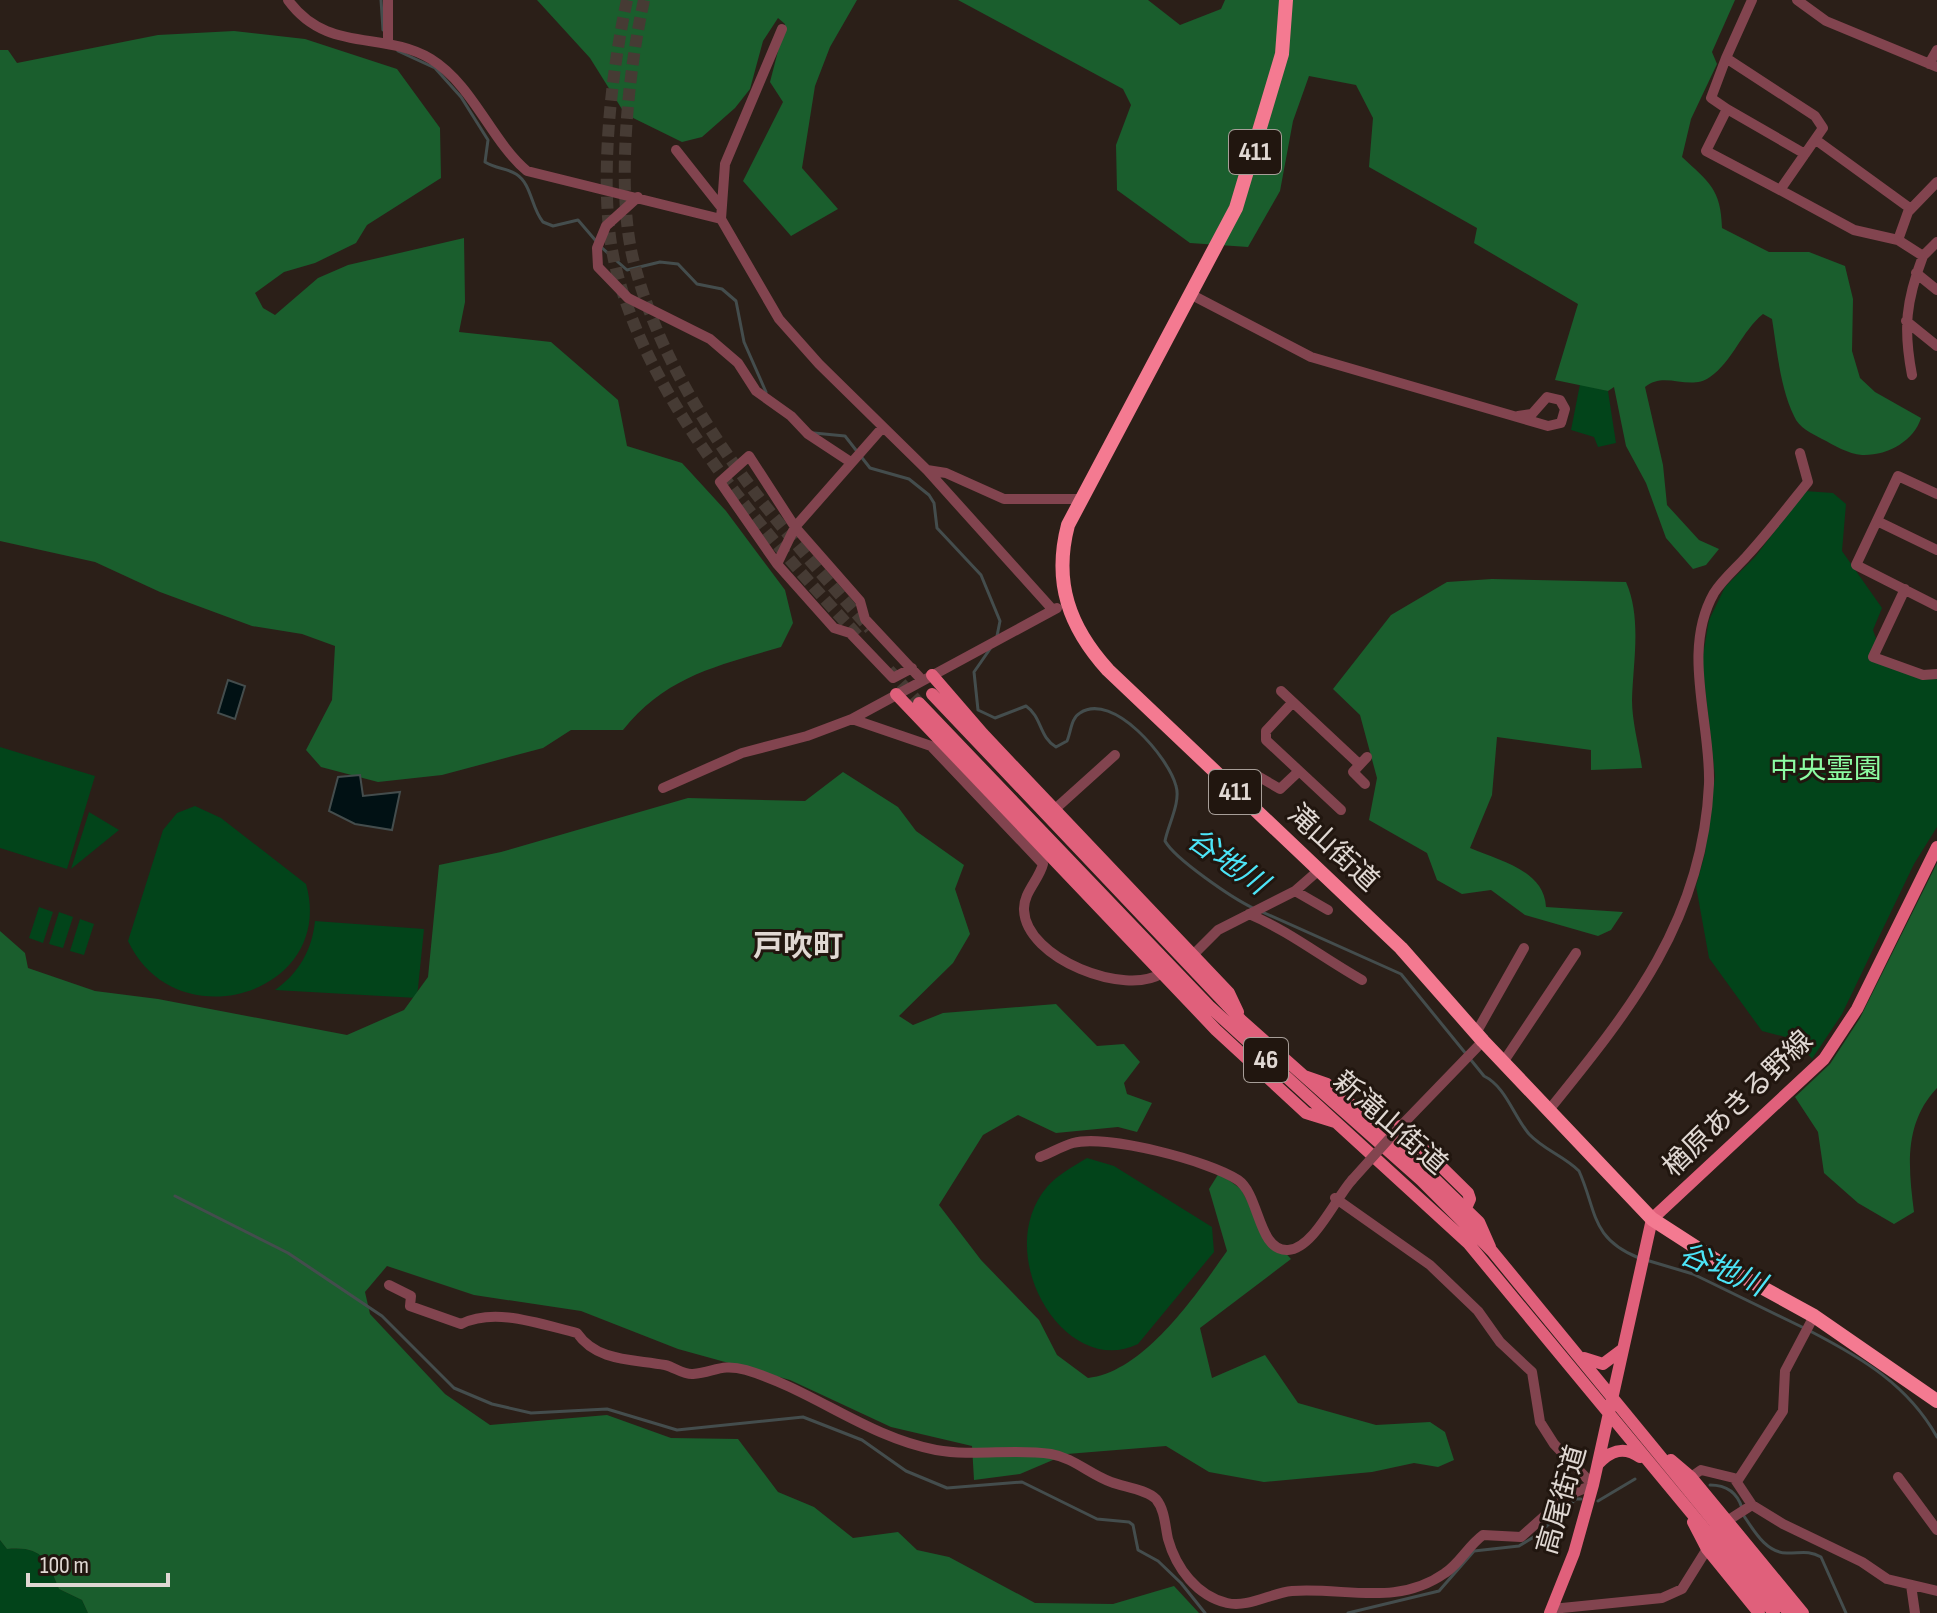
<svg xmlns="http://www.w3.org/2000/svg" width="1937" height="1613" font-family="'Sofia Sans Condensed','Noto Sans JP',sans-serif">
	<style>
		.green { fill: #02441a }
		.forest { fill: #1a5e2d }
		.water { fill: #011114; stroke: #444d4d; stroke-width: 2 }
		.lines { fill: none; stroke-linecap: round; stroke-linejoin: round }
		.stream { stroke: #444d4d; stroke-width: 3 }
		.major-tunnel { stroke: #463b34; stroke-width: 12; stroke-dasharray: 12 6; stroke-linecap: butt }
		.minor { stroke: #82444f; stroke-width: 10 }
		.major { stroke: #e0607b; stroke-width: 12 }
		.highway { stroke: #f47a91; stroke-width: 14 }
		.minor-bridge { stroke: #82444f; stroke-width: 10 }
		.labels { text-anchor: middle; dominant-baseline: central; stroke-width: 6; stroke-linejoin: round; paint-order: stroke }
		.shield { fill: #21160f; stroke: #a79e98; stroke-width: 2 }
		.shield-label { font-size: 26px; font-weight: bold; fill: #e0d8d3 }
		.park-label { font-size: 28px; fill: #8cfca3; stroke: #21160f }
		.street-label { font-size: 28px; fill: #e0d8d3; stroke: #21160f }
		.water-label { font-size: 30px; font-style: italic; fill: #4ce4f7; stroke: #21160f }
		.neighbourhood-label { font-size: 30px; font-weight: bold; fill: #e0d8d3; stroke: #21160f }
	</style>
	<rect width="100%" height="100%" fill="#2b1f18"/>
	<path class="green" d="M1580,384l28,7 8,52 -18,4 -4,-10 -23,-7z
		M1805,491l28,2 13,11 -4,47 40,57 -9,22 5,14 -7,13 66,20v150l-23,37 -72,150 -30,45 -15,-19 -35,-9 -53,-73 -13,-72 9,-33 10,-77 -13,-115 7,-41 16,-33 30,-30z
		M0,747l95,29 -28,93 -67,-21z
		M195,806l26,12 85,66c31,109 -130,159 -178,57l35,-111 14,-17z
		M89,812l30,18 -48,39z
		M39,907l14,5 -10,31 -14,-5z
		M59,912l14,5 -10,31 -14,-4z
		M80,919l14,5 -10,31 -14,-4z
		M315,921l109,8 -7,69 -142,-8c24,-17 37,-40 40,-69z
		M1087,1158l27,8 98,61 2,25 -76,92c-73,36 -148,-90 -91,-157 10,-12 27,-21 40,-29z
		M0,1540l7,9c35,-3 40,10 52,40l23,11 6,13h-88z"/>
	<path class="forest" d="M537,0h320l-27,47 -15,39 -13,82 36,41 -47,27 -48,-55 40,-79 -13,-20 15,-58 -7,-6 -15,23 -13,48 -15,19 -33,29 -20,5 -57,-28 -35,-56z
		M958,0h190l32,25 41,-16 4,-9h510l-23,52 5,12 -26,55 -9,38c27,25 39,32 40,71l47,24h40l36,14 8,33 -1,52 8,27 15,14 46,26c-7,23 -34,38 -59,37 -14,-1 -28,-10 -40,-16 -11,-6 -23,-11 -28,-23 -14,-29 -17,-66 -22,-97l-9,-5c-21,17 -31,48 -53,63 -21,15 -45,-7 -65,10l18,78 4,40 32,35 20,9 -13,16 -13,4 -27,-31 -20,-55 -20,-37 -12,-59 -6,4 -53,-11 23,-76 -104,-61 3,-15 -108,-61 4,-49 -17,-33 -47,-9 -16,45 -13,70 -32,56 -58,-4 -73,-53 -1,-45 15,-40 -8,-16z
		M234,31l71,8 92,30 43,59 1,50 -74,47 -11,18 -41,20 -31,9 -29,21 8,15 12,7 43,-37 30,-13 116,-27 1,64 -6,30 92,10 67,58 9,46 55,17 44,48 59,79 8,33 -12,24c-64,19 -115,29 -158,83h-52l-28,18 -101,27 -64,7 -57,-15 -15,-17 26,-50 3,-54 -33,-12 -50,-8 -92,-34 -65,-30 -95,-21v-491h8l9,13 141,-28z
		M1492,579l134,3c16,36 7,80 6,118 0,22 7,46 10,68l-51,2v-20l-94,-13 -5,58 -22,53c30,13 74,22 76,59l77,5 -12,18 -13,6 -73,-21 -34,-25 -29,4 -25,-14 -10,-27 -58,-33 8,-42 -17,-63 -27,-26 58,-74 56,-33z
		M843,772l55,35 18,24 48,34 -9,24 15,45 -17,29 -54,53 14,9 30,-12 113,-9 41,42 27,-2 16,18 -16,21 3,11 25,9 -15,29 -19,-5 -62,6 -38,-18 -35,20 -44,70 42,55 58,60 18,35 31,23c56,-6 108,-83 139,-127l-18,-62 10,-16 22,16 19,37 31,33 -91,69 12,50 53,-23 33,48 78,22 54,-3 15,10 9,28 -16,7 -24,-4 -42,9 -108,10 -55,-10 -43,-26 -99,8 -47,20 -46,6 -2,-34 -81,-19 -101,-47 -112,-31 -97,-38 -107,-16 -87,-29 -22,26 5,22 75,80 45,31 117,-10 64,23 67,1 40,53 36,15 39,31 45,-6 19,18 32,7 86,46 78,1 61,-18 25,27h-1111l-6,-13 -23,-11c-12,-30 -17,-43 -52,-40l-7,-9v-609l25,22 3,15 67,23 63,8 189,36 57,-25 24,-33 11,-112 62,-13 187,-54 117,3z
		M1937,863v225c-33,35 -29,78 -23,124l-20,12 -36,-21 -34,-30 -6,-41 -23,-35 35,-33 30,-46z"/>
	<path class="water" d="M228,680l17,6 -10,33 -17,-6z
		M360,775l3,21 37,-4 -8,38 -37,-6 -26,-13 9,-34z"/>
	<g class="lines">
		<path class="stream" d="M381,0l2,30
			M398,51l37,17 26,29 27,43 -3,22c11,7 22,6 31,12 16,10 15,34 27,48l10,4 25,-6 18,21
			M601,247l26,23 33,-8 18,2 19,20 25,5 14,12 8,41 22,50
			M814,433l31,3 25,32 39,11 20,16 5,8 3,25 44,47 19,46 -3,15
			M990,649l-16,23 4,38 17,8 31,-12c16,11 13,31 30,41l11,-6c4,-9 4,-23 13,-28 33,-22 89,45 96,73 5,16 -8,39 -11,55 10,18 67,57 88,67
			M1260,911l141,63 83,102c22,11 29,39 45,58 15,16 35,22 50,37 18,40 11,67 60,87
			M175,1196l113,57 94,63 72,72 38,16 39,9 76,-4 70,21 126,-13 59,23 44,31 41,17 75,-6 75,37 32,3 4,3 5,25 20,11 23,22 24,30
			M1646,1260l47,14 111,54
			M1810,1331c52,27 98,54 127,106
			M1710,1485c16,0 27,7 32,23
			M1598,1501l37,-22
			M1744,1516c10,15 23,38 44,37 13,0 21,-3 33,4l25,56
			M1348,1613l91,-22 35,-40 45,-5 18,-11 39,-36h5"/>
		<path class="major-tunnel" d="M627,0c-16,73 -29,187 -13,260 30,138 153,277 246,378
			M644,0c-16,72 -28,188 -11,259 36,143 142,263 237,370
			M889,670l30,33"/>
		<path class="minor" d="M288,0c39,54 95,30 143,59 42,26 61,83 96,112l194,48
			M388,0v42
			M1752,0l-26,58 89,58 8,12 -43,62 74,40 44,10 25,16 14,-14
			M1797,0l29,21 111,46
			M782,29l-57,135 -4,55 58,100 40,45 108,106 126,140
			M1726,58l-15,40 16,11
			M1929,64l8,-14
			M1816,140l95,69
			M676,150l45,57
			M1780,190l-74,-39 21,-42 78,45
			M638,197l-32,29 -9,22 1,19 30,31 82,41 28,24 18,28 35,25 17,18 41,27
			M1898,240l10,-28 29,-30
			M1916,273l21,17
			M1192,295l119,62 237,69 13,-3 4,-14 -5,-9 -13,-3 -15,17 -14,2
			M1906,321l31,25
			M1912,375c-9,-47 -6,-74 11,-119
			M883,427l-88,100 -18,37 57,64 16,5 43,45 19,-10
			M927,470l19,3 58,26h76
			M1937,494l-39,-18 -42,89 81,41
			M1877,521l60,29
			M777,564l-57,-82 29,-26 46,71 65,74 5,18 57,61
			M1905,589l-32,68 50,18 14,-1
			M1281,691l78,73
			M1292,703l-26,28v9l75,70
			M852,719l79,27 112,118c-4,16 -20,29 -19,46 2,49 102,87 138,63
			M1365,784l-12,-12 14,-15
			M663,788l79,-35 65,-17 45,-17 205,-111
			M1238,794l18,-19 24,14 18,-17
			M1054,810l61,-55
			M1295,891l33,19
			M1249,914c40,17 74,44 113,66
			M1193,955l25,-25 77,-39 24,-21
			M1476,1033l48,-85
			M1504,1061l72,-108
			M1549,1110c81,-100 154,-190 160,-326 2,-62 -28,-133 5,-191 8,-13 22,-25 32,-36 22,-24 42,-50 62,-75l-8,-29
			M1397,1130l86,-89
			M1040,1157c11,-4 22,-11 33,-14 33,-9 137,18 165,37 22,15 20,72 50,70 25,-1 47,-51 64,-70
			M1335,1198l95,67 48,46 22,31 32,30 8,50 14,22 39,41
			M389,1285l22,11 -1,10 51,18c34,-17 79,0 116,9 20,29 56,26 88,32 9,2 19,10 28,9 22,-2 28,-11 53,-4 67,20 121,67 190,80 39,7 77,-2 115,4 23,4 38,20 60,28 13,5 35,7 45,17 9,11 9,27 12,40 8,29 29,57 59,64 21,5 44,-10 65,-12 53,-4 105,16 153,-18 15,-10 23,-27 38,-38l38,2 47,-42 25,-10
			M1691,1477l10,-7 33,8 18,27 31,19 79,38 25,17 50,12
			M1898,1477l39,53
			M1738,1480l45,-69 2,-40 29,-55
			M1727,1521l25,-16
			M1911,1585l4,28
			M1552,1609l110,-11 20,-9 25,-40"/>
		<path class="major" d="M932,675l51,59 246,259 9,19
			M896,694l320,336 90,83 29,9
			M932,694l309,326 180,160 71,71 297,362
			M919,703l290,303 259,237 306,370
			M1304,1076l23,8 79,67 73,71 11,25
			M1400,1126l68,67 2,6 -4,9
			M1584,1358l19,6 20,-15
			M1671,1460l20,17 112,136
			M1598,1464c13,-14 26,-18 42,-7
			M1693,1522l14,27 52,64
			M1550,1613l24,-60 19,-68 59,-266 172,-160 33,-50 80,-162"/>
		<path class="highway" d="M1286,0l-4,54 -46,154 -168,317c-15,57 1,102 40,145l293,278 82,93 169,178 82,53 80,44 123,85"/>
		<path class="minor-bridge" d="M1352,1180l45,-50"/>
	</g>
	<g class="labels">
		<g class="shield">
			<rect x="1229" y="130" width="52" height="44" rx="6"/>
			<rect x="1209" y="770" width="52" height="44" rx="6"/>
			<rect x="1244" y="1038" width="44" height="44" rx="6"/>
		</g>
		<g class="shield-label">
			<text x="1255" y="152">411</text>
			<text x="1235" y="792">411</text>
			<text x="1266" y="1060">46</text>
		</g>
		<g class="park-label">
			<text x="1826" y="769">中央霊園</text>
		</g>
		<g class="street-label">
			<text transform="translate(1333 848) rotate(43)">滝山街道</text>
			<text transform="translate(1738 1104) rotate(-44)">楢原あきる野線</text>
			<text transform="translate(1390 1123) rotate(41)">新滝山街道</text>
			<text transform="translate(1562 1500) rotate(-74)">高尾街道</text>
		</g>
		<g class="water-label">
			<text transform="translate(1227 862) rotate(35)">谷地川</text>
			<text transform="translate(1722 1270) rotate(23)">谷地川</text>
		</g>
		<g class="neighbourhood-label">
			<text x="798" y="947">戸吹町</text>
		</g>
	</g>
	<path d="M28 1573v12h140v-12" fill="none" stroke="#e0d8d3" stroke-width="4"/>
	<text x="40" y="1573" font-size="24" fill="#e0d8d3" stroke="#21160f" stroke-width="6" paint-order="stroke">100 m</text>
</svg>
